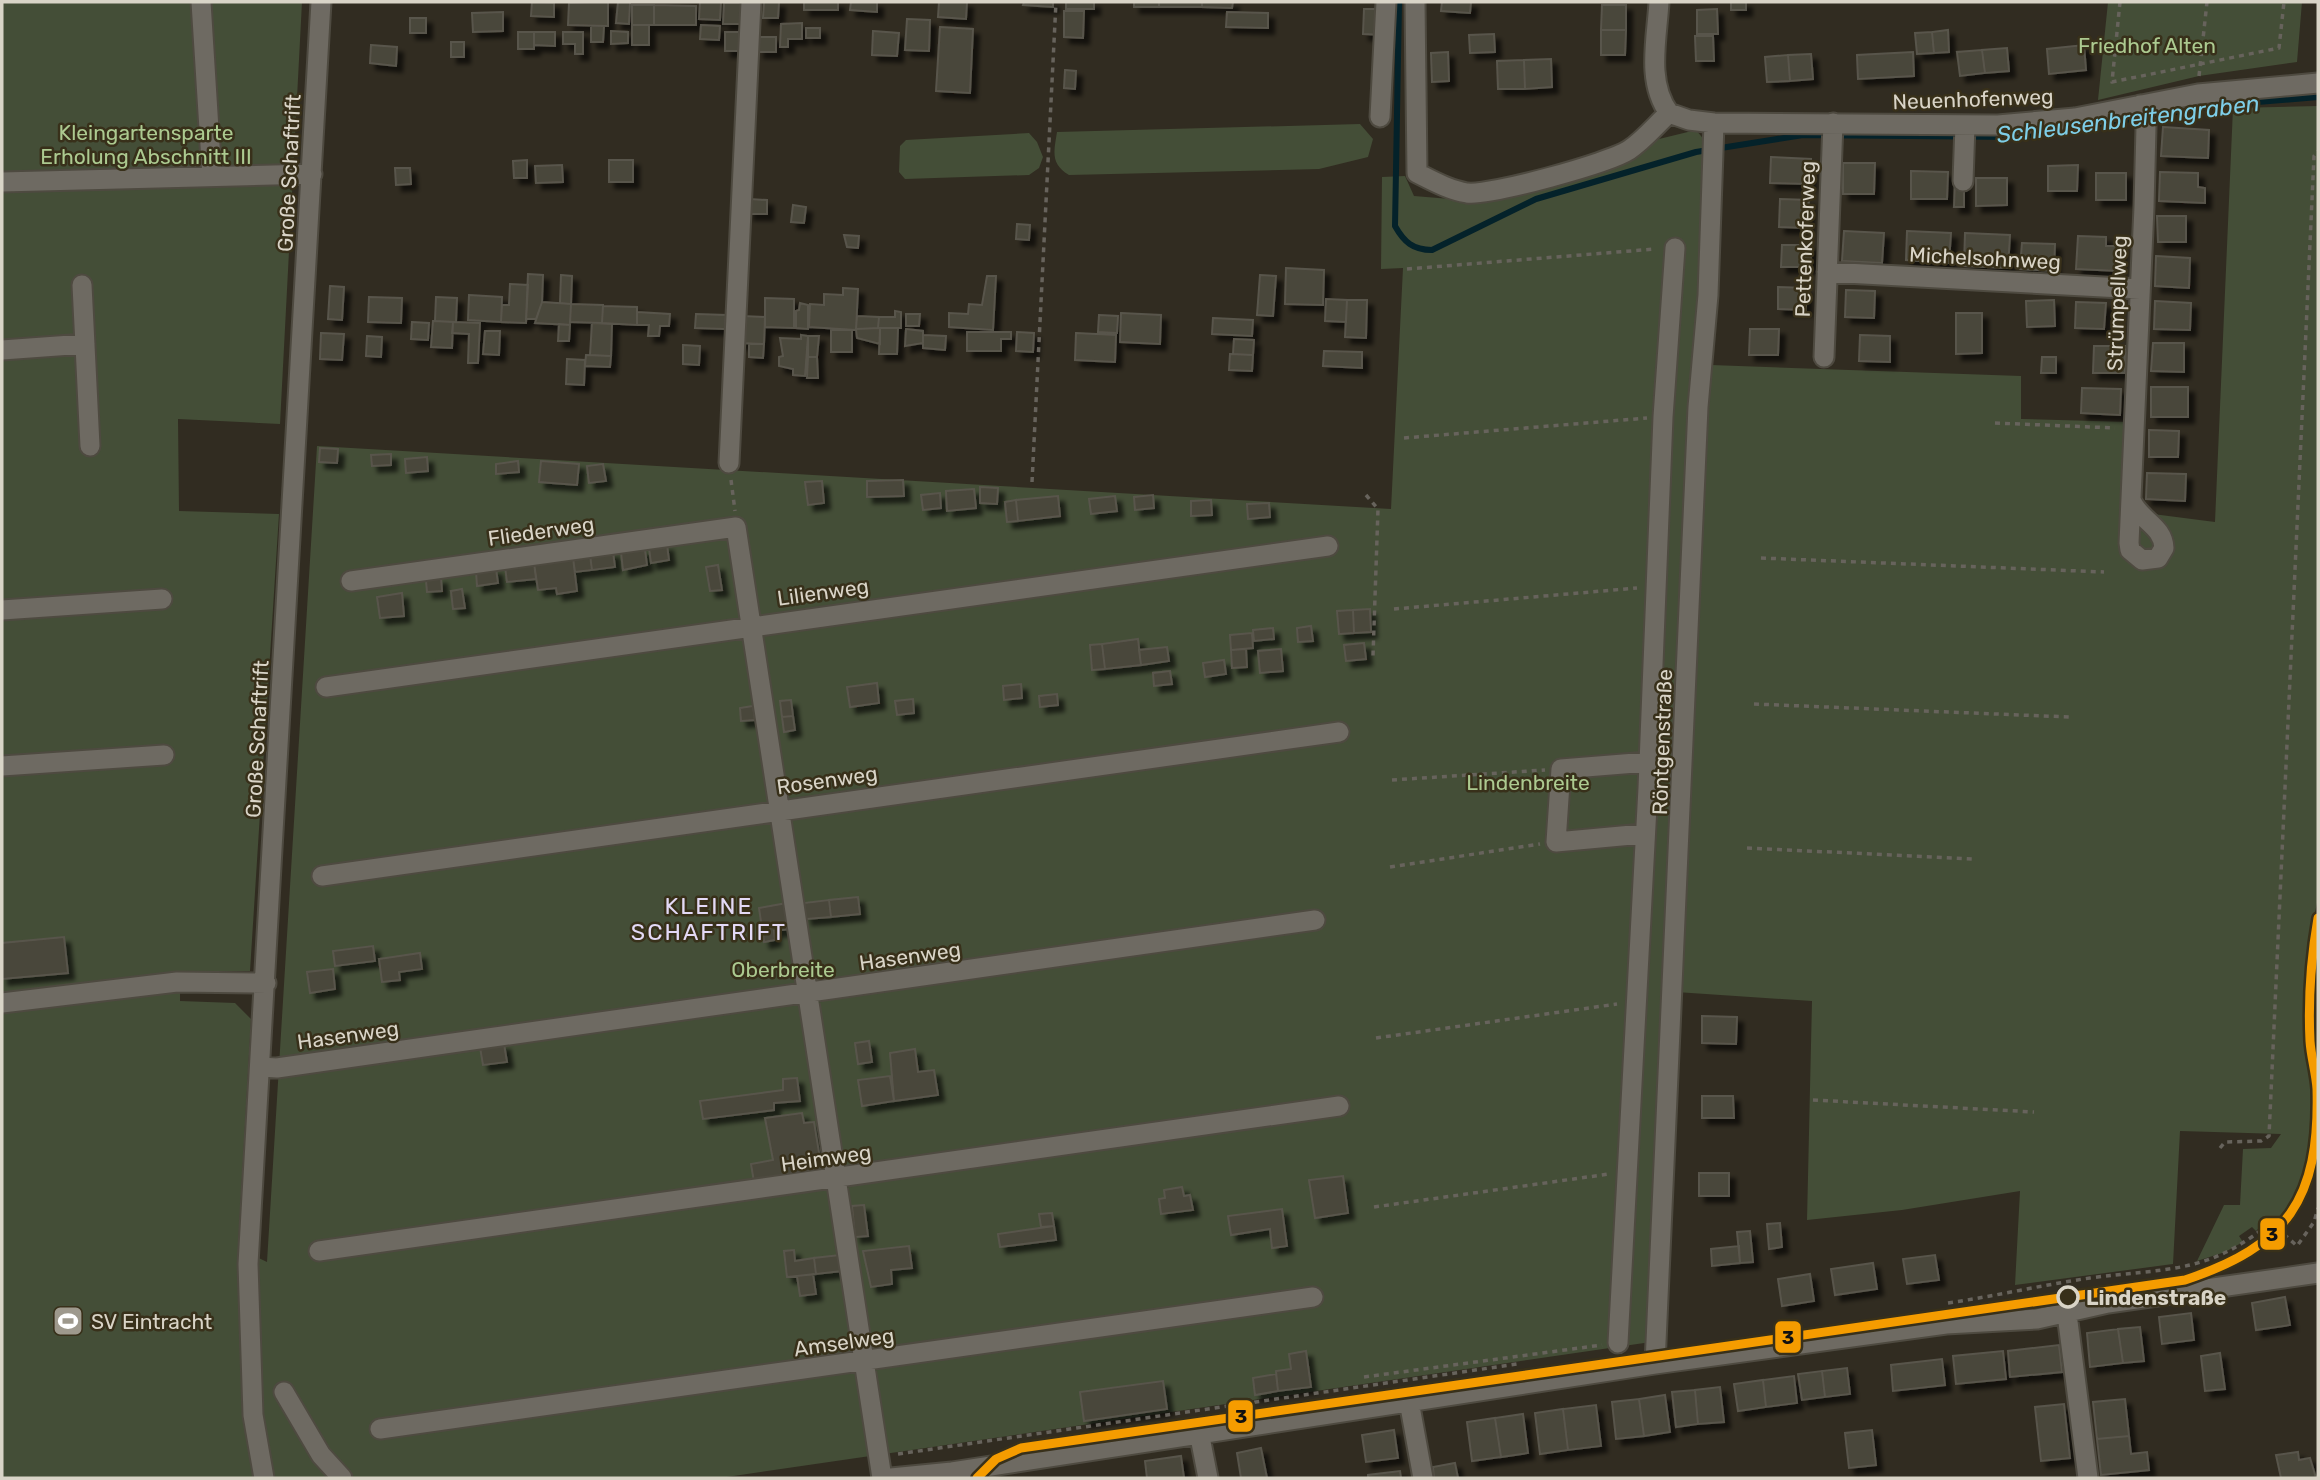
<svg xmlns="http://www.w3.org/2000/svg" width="2320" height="1480" font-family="Rubik,sans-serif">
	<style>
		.green { fill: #444e37 }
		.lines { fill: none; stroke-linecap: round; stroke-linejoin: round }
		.stream { stroke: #04222a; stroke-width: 6 }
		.building { fill: #4a463a; stroke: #58554b; stroke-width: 2; filter: url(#shadow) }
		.minor-casing { stroke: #4e4a40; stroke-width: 23 }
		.path { stroke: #67635c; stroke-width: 3.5; stroke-dasharray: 5 5; stroke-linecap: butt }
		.minor { stroke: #6e6a62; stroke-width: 19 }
		.tram-1-casing { stroke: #38301a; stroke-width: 14 }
		.tram-1 { stroke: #f59c00; stroke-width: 9 }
		.stop-dot { fill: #38301a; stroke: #d9d4c7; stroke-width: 3.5 }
		.labels { text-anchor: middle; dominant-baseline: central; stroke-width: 5; stroke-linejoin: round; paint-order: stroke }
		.park-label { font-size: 21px; fill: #acca90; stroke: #38301a }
		.street-label { font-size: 21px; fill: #d9d4c7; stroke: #38301a }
		.stop-label { font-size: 21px; font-weight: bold; fill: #d9d4c7; stroke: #38301a; text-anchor: start }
		.poi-label { font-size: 21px; fill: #d9d4c7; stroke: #38301a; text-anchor: start }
		.water-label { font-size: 23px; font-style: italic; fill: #7ecee7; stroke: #38301a }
		.neighbourhood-label { font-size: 23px; letter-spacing: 2px; fill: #e3d9f6; stroke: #38301a }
		.line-badge { stroke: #38301a; stroke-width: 2.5 }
		.pale-badge-label { font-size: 19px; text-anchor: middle; font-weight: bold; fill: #111 }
	</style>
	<defs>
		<filter id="shadow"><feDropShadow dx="6" dy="6" stdDeviation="2" flood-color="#0009"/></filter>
	</defs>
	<rect width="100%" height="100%" fill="#312c21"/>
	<path class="green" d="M2,2h300l-22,422 -102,-5 1,92 100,3 -29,457h-70v30l55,2 16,16 -13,229 29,14 50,-816 1074,63 12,-241 -22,1 1,-92 23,-1 9,20 73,6 127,-38 45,-25 37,-9 10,12 -55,1200 -931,136h-718z
		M2108,2h194l-5,60 -98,14 -101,24z
		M2318,106v792c-10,45 -14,96 -12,143 0,11 4,21 6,31 6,52 0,112 -34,153l-4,-3 -11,2 -7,7 -4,-4 -13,9 4,6 -18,10 -28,9 27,-56h16l3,-56 28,-1 10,-14 -101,-3 -7,133 -158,21 5,-94 -118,19 -95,10 5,-219 -136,-9 35,-627 310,11v43l109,3 -8,88 93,12 18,-414z
		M1360,124l13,15 -5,18 -49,12 -250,6c-19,-11 -15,-24 -12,-43z
		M1029,133l8,9 6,15 -4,11 -10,7 -124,4 -6,-7 1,-26 6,-6z"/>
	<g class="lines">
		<path class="stream" d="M1399,2l-4,224c9,16 18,24 37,24l104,-51 160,-47 31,-5 76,-12 213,2 205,-32 97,-8"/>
	</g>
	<path class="building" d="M532,2l22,1v14l-23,-1z
		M591,2h17v24l-40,-1 1,-22z
		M618,2h12l-1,22 -13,-1z
		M700,2h21l-1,18 -21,-1z
		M764,2h15l-1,16h-15z
		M804,2h34v8h-34z
		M851,2h26v10l-27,-2z
		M939,2h28l-1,17 -28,-2z
		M1024,2h29v5l-30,-2z
		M1066,2h28v7h-28z
		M1134,2h25v5h-25z
		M1159,2h43v5h-43z
		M1202,2h31l-1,6 -30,-1z
		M1442,2h29l-1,11 -29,-2z
		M1731,2h15v8h-15z
		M724,3h21v21h-22z
		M632,5h22v20h-22z
		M654,5l42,1v19h-42z
		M1602,5h24v25h-25z
		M1364,9h21l-1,26 -21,-1z
		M1717,9l1,25h-21v-24z
		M1064,11h20l-1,27 -19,-1z
		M503,12v19l-30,1 -1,-19z
		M1227,12l41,1v15l-42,-1z
		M410,18h16v15h-16z
		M907,19l23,1 -1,31 -24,-1z
		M802,23v16h-14v8h-8l1,-23z
		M632,25h17v20h-17z
		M701,25l19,1 -1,14 -19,-1z
		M591,26h13l-1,16h-12z
		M940,27l33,2 -3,64 -34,-2z
		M806,28h14v10h-14z
		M1601,30h25l-1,25h-24z
		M1948,30l1,22 -15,1 -2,-21z
		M611,31l17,1v11l-17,1z
		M873,31l26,2 -2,23 -25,-1z
		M518,32h16v17h-16z
		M534,32h21v14l-21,-1z
		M563,32h20v22h-8v-10h-12z
		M725,32h17v19h-17z
		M1932,32l2,21 -17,1 -2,-21z
		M1494,34l1,18 -25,1 -1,-18z
		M1695,36h18l1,25h-18z
		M759,37h17v15h-18z
		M451,42h13v15h-13z
		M371,45l26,2 -1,19 -26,-3z
		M2084,45l2,25 -37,4 -2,-25z
		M2007,48l2,23 -24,2 -3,-23z
		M1982,50l3,23 -25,3 -3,-24z
		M1448,52l1,29 -17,1 -1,-29z
		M1913,52l1,24 -56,3 -1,-24z
		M1811,54l2,25 -23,2 -2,-26z
		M1788,55l2,26 -23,1 -2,-25z
		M1551,59l1,28 -27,2 -1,-29z
		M1524,60l1,29h-27l-1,-28z
		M1065,70l11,1 -1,18 -11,-1z
		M2163,127l46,3 -1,28 -47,-2z
		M1771,157l40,2 -1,25 -40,-1z
		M527,160v18h-13l-1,-17z
		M609,160h24v22h-24z
		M1843,163h32l-1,31h-31z
		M562,165l1,17 -27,1 -1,-17z
		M2078,165l-1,26h-29v-25z
		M395,168h15l1,16 -15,1z
		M1911,171l37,1 -1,27h-36z
		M2160,172l38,1v14l7,1v15l-46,-2z
		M2096,173h30v27h-30z
		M1976,178h31v27l-31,1z
		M1955,181h9v26h-10z
		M749,199l18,1v14h-19z
		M1780,199l29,1 -2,28 -28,-1z
		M793,205l13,2 -2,16 -13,-1z
		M2157,216h29v26h-28z
		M1017,224l13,1 -1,15 -13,-1z
		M1844,231l40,2 -2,30 -40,-2z
		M1907,231l44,2 -2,30 -43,-3z
		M1965,233l45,2 -2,33 -44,-2z
		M844,235l15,1 -1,12 -11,-1z
		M2078,236l28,1v9h14l-1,25 -43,-2z
		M2022,243l33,1 -1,27 -34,-2z
		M1782,245h29v22h-30z
		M2156,256l34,2 -1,30 -34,-2z
		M1286,268l38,2 -1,35 -38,-1z
		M528,274l15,1 -1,27 -6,17h-10z
		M561,275l11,1 -1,28 -11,-1z
		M1260,275l16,1 -3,40 -16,-1z
		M987,276h9l-3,54 -44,-3v-14l19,1 1,-10 13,1z
		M510,284l18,1 -2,38 -25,-1 1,-17h7z
		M330,286l14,1 -2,33 -14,-1z
		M1778,287l28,1v22l-28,-1z
		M843,288l15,1 -2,41 -47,-3 1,-23 14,1v-11l19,1z
		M1846,290l29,1 -1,27 -29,-1z
		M469,295l33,2 -1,25 -33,-2z
		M369,297l33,1 -1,25 -33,-1z
		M436,297l21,1 -1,24 -21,-1z
		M765,298l29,1v29l-29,-1z
		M1326,299l21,1 -1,22 -21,-1z
		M1347,300h20l-1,38 -21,-1z
		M2054,300l1,26 -28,1 -1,-26z
		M2155,301l36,2 -1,27 -36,-1z
		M542,302l29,2 -1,21 -35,-2z
		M2076,302l30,1 -2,26 -29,-1z
		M800,303l8,2v24l-12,-1v-17l3,-1z
		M571,304l32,1 -1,18 -32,-1z
		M603,306l34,1v18l-35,-2z
		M895,311l6,1v16h-23l1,-11h16z
		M637,312l33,2 -1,12h-9l-1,10h-11l1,-11h-12z
		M1121,313l40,2 -1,29 -40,-2z
		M1956,313h26v40l-26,1z
		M696,314l30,1 -1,14 -30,-1z
		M906,314h14l-1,12h-13z
		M1099,315l19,1 -1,17 -19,-1z
		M741,316l24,1 -1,27 -24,-1z
		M857,316l22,1 -1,11 -22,1z
		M1213,318l40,2 -1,16 -40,-2z
		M433,321l20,1 -1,26 -21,-1z
		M412,322l17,1 -1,17 -17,-1z
		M453,322l27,1 -2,40h-10l1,-29 -17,-1z
		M592,323l20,1 -1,32 -21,-1z
		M559,324l11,1 -1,16h-11z
		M880,328h18l-1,26h-18z
		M880,328v16l-23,-6 -1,-9z
		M906,329l17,2v12l-18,3z
		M1750,329h29l-1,26h-29z
		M831,330h21v22h-21z
		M485,331h15l-1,24 -16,-1z
		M967,332h44v7h-10v12h-34z
		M1017,332l17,1 -1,19 -17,-1z
		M321,333l23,1 -2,26 -22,-1z
		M1076,333l40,2 -1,27 -40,-2z
		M801,335l7,1 -3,40 -12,-1v-6l-14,-3v-9l4,-1 -3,-18 21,1z
		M923,335l23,1 -1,14 -22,-2z
		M1860,335l30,1v26l-31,-1z
		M367,336l15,1 -1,20 -15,-1z
		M808,336h11l-2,21h-9z
		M1234,339l20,1 -1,15 -20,-1z
		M2153,343h31v29l-33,-1z
		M749,344h15l-1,14 -14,-1z
		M683,345l17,1 -1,19 -16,-1z
		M2094,346h31v27h-32z
		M1324,351l38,1v16l-39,-2z
		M1230,354l23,1 -1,16 -23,-1z
		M586,355l25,1 -1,11 -25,-1z
		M808,357h9l1,21h-11z
		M2042,357h14v16h-15z
		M567,359l18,1 -1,25 -18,-1z
		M2151,387h37v30h-37z
		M2082,388l39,1 -1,26 -39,-2z
		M2149,430l30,1 -1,26h-29z
		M320,448l18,1 -1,14 -18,-1z
		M391,454v11l-19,1 -1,-11z
		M427,457l1,14 -22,2 -1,-14z
		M518,461l1,11 -23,2v-10z
		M541,461l38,3 -2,21 -38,-3z
		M603,464l3,17 -17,2 -2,-17z
		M2147,473l39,1 -1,27 -39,-2z
		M903,480l1,16 -37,1v-16z
		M822,481l2,22 -16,2 -3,-23z
		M980,487l18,1 -1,16 -17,-1z
		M974,489l2,19 -29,3 -1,-20z
		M940,493l1,15 -18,2 -2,-15z
		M1153,495l1,13 -19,2 -1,-13z
		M1058,496l2,20 -42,5 -2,-21z
		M1115,496l2,15 -26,3 -2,-15z
		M1016,500l2,21 -11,1 -2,-20z
		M1211,500l1,15 -21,1v-15z
		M1269,503l1,14 -22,2 -1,-15z
		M667,545l2,15 -18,3 -2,-15z
		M645,550l2,15 -24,5 -2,-18z
		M613,552l2,15 -23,3 -2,-15z
		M590,555l2,15 -17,2 -2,-14z
		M573,558l4,33 -20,3 -1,-6 -18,2 -4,-27z
		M534,563l2,16 -29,3 -2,-16z
		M718,565l4,25 -12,1 -4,-24z
		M496,569l2,14 -21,3 -1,-15z
		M441,578l1,13 -15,1 -1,-12z
		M462,589l3,19 -12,1 -2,-18z
		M402,593l2,23 -24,2 -3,-21z
		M1370,609l1,23 -17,1 -1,-23z
		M1353,610l1,23 -15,1 -2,-23z
		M1311,626l2,15 -15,1 -1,-14z
		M1273,628l1,11 -20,2 -1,-11z
		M1252,633l1,15 -22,2 -1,-15z
		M1138,639l3,26 -36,4 -3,-25z
		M1364,643l2,16 -20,2 -2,-16z
		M1102,644l3,25 -13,1 -2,-25z
		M1167,647l2,14 -28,4 -2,-15z
		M1246,649l1,18 -15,1 -1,-18z
		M1281,649l2,22 -23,2 -2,-22z
		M1224,660l2,14 -21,3 -2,-14z
		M1170,671l2,13 -18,2 -1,-13z
		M877,683l2,20 -29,4 -3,-20z
		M1021,684l1,14 -18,2 -1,-14z
		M1057,694l1,11 -18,2 -1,-11z
		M913,699l1,14 -17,2 -2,-14z
		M791,700l2,16 -11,1 -2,-16z
		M753,706l2,14 -14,1 -1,-13z
		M793,716l2,14 -11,2 -2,-15z
		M858,897l2,17 -29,3 -2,-17z
		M829,900l2,17 -25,2 -2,-16z
		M787,903l4,26 -17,2 1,9 -11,2 -5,-34z
		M64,937l4,36 -66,6v-36z
		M373,946l2,15 -40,5 -2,-15z
		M420,953l2,16 -23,3 1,8 -18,2 -3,-23z
		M333,969l2,20 -25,4 -3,-21z
		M1702,1016l35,1 -1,27 -34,-1z
		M869,1041l3,21 -14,2 -3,-21z
		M504,1044l3,18 -24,3 -3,-18z
		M915,1049l3,23 16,-2 4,25 -44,6 -4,-48z
		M890,1076l4,25 -32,5 -4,-26z
		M797,1078l3,23 -26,2v7l-71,9 -3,-18 83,-11v-11z
		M1702,1096h31l1,22h-32z
		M802,1113l2,10 10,-1 8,49 -68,11 -3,-18 22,-4 -8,-42z
		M1699,1173h30v23h-30z
		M1343,1176l5,37 -33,5 -6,-38z
		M1182,1187l2,9 6,-1 3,15 -32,4 -2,-15 6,-1 -1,-8z
		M864,1205l4,31 -13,1 -3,-31z
		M1282,1209l5,37 -15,2 -2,-19 -39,6 -3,-19z
		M1052,1213l2,13 -13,1 -2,-13z
		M1780,1223l2,24 -13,2 -2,-25z
		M1054,1226l2,14 -56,7 -2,-13z
		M1750,1231l3,31 -13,1 -3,-31z
		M909,1246l3,22 -21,2 1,14 -21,3 -8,-36z
		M1739,1246l1,17 -28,3 -1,-17z
		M794,1250l1,11 19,-3 2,16 -29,3 -3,-26z
		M840,1255l2,16 -26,3 -2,-16z
		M1935,1255l4,25 -32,4 -4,-25z
		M1873,1263l4,26 -42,6 -4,-26z
		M813,1274l3,20 -16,2 -3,-20z
		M1810,1274l4,27 -32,5 -4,-27z
		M2285,1297l5,28 -34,5 -4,-27z
		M2191,1313l3,27 -32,4 -3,-27z
		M2140,1327l4,34 -21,2 -5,-34z
		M2118,1329l5,34 -33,4 -3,-34z
		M2059,1345l3,27 -52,5 -2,-26z
		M1306,1351l5,36 -33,4 -2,-20 15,-2 -2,-15z
		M2003,1351l3,28 -50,5 -3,-28z
		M2220,1353l5,36 -20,2 -4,-35z
		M1942,1359l3,26 -52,6 -2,-26z
		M1847,1368l3,26 -25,3 -3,-26z
		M1822,1371l3,26 -23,3 -4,-26z
		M1276,1374l2,17 -23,4 -2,-17z
		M1794,1376l3,27 -31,4 -3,-27z
		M1763,1380l3,27 -28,4 -4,-27z
		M1163,1381l4,28 -83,12 -4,-29z
		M1720,1387l4,35 -26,2 -3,-34z
		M1695,1390l3,34 -22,3 -4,-35z
		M1665,1395l5,37 -26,4 -5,-37z
		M1639,1399l5,37 -28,3 -4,-37z
		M2125,1399l4,37 -32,3 -4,-37z
		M2064,1404l6,54 -29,3 -6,-54z
		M1596,1405l5,41 -33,4 -5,-41z
		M1563,1409l5,41 -28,4 -5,-41z
		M1523,1414l5,39 -27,4 -6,-39z
		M1495,1418l6,39 -29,4 -5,-39z
		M1394,1430l4,28 -32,4 -4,-27z
		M1872,1430l4,35 -27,3 -4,-35z
		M2129,1436l2,18 16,-2 2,18 -48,5 -4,-36z
		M1261,1448l6,30h-26l-4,-25z
		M2298,1452l1,8 11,-2 6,20h-35l-5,-23z
		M1181,1456l3,22h-37l-2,-17z
		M1455,1463l3,15h-24l-1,-11z
		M1400,1471l1,7h-33v-3z"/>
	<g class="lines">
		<g class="minor-casing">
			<path id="minor" d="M201,2l11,175
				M1415,2l2,171c16,8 32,17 50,20 23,3 142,-30 162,-43 15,-10 27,-25 40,-37
				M1659,2c-2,36 -13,80 10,111
				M1669,113l20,7 25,3 284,2 77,-7 123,-24 120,-11
				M1380,117l6,-115
				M1963,181l2,-56
				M2,182l310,-8
				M1827,272l313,17
				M82,285l8,161
				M2,350l83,-6
				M1824,357l9,-234
				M729,463l22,-461
				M2132,502c9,19 31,24 32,46l-6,10 -16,2 -12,-10 -1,-7 15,-336 2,-80 -6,-22
				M351,581l385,-54 146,951
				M2,610l160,-11
				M326,687l1002,-141
				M2,766l162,-11
				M1643,834l-87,8 5,-73 87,-7
				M322,876l1017,-144
				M2,1003l175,-21 89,1
				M261,1067l16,1 1038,-148
				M319,1251l1020,-145
				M2067,1314l21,164
				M1618,1343l30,-555 15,-371 12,-169
				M1655,1364l43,-957 10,-112 6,-172
				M284,1392l37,63 21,23
				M1409,1401l14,77
				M380,1429l933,-132
				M1199,1432l9,46
				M264,1478l-11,-63 -5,-151 73,-1262
				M891,1478l61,-6 703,-108 291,-40 91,-5 71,-16 210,-30"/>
		</g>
		<path class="path" d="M2120,2l-8,80 167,-34 5,-46
			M2199,76l8,-74
			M1407,269l248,-20
			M1995,423l120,5
			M1404,438l243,-20
			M731,480l4,31
			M1032,482l24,-480
			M1366,495l12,14 -5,147
			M1761,558l343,14
			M1394,609l243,-21
			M1754,704l315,13
			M1392,780l153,-10
			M1747,848l227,11
			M1390,867l150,-23
			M1376,1038l241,-34
			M1813,1100l221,12
			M2220,1148l5,-6 36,-1 8,-5 45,-980 4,-5
			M1374,1207l235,-33
			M1948,1303c48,-7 94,-18 142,-25 72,-10 115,-3 175,-51l21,9 11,10 17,-24 4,-14
			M1364,1377l238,-32
			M898,1454l619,-90"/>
		<use href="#minor" class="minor"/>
		<g class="tram-1-casing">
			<path id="tram-1" d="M977,1478l19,-19 25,-11 1164,-168c102,-34 135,-80 132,-191 -1,-16 -6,-32 -7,-48 -2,-41 1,-83 8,-123"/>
		</g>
		<use href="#tram-1" class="tram-1"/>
	</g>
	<defs>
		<g id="stadium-square" transform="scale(1.575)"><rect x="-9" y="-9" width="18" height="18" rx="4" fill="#9e998d" stroke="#38301a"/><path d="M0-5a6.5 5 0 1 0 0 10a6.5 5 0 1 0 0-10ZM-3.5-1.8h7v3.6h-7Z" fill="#fff"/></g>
	</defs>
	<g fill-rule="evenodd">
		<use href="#stadium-square" x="68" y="1321"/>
	</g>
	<circle class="stop-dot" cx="2068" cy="1297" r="10"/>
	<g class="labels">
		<g class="park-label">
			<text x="2147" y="45">Friedhof Alten</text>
			<text x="146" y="132">Kleingartensparte<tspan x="146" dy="24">Erholung Abschnitt III</tspan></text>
			<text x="1528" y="782">Lindenbreite</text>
			<text x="783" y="969">Oberbreite</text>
		</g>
		<g class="street-label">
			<text transform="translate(1973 99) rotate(-2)">Neuenhofenweg</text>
			<text transform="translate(289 173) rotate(-87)">Große Schaftrift</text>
			<text transform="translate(1805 239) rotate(-88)">Pettenkoferweg</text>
			<text transform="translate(1985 258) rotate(3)">Michelsohnweg</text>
			<text transform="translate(2117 303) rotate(-88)">Strümpellweg</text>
			<text transform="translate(541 531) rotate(-8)">Fliederweg</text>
			<text transform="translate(823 592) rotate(-8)">Lilienweg</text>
			<text transform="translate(257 739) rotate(-87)">Große Schaftrift</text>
			<text transform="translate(1662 742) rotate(-88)">Röntgenstraße</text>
			<text transform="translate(827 780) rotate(-8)">Rosenweg</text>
			<text transform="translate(910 956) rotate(-8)">Hasenweg</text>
			<text transform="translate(348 1035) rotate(-8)">Hasenweg</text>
			<text transform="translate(826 1158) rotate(-8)">Heimweg</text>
			<text transform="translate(844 1342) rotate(-8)">Amselweg</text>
		</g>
		<g class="stop-label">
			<text x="2086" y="1297">Lindenstraße</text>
		</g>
		<g class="poi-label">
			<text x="91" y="1321">SV Eintracht</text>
		</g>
		<g class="water-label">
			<text transform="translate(2128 119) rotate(-7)">Schleusenbreitengraben</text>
		</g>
		<g class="neighbourhood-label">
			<text x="709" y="906">KLEINE<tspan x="709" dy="26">SCHAFTRIFT</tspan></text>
		</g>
	</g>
	<g class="line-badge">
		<rect x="2259" y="1217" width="27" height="34" rx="7" fill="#f59c00"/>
		<rect x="1774" y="1320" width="28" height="34" rx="7" fill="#f59c00"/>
		<rect x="1227" y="1399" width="27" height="34" rx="7" fill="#f59c00"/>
	</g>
	<g class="pale-badge-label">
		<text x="2272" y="1241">3</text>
		<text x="1788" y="1344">3</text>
		<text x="1241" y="1423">3</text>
	</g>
	<rect width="2320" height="1480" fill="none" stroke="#d9d4c7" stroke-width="7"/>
</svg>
